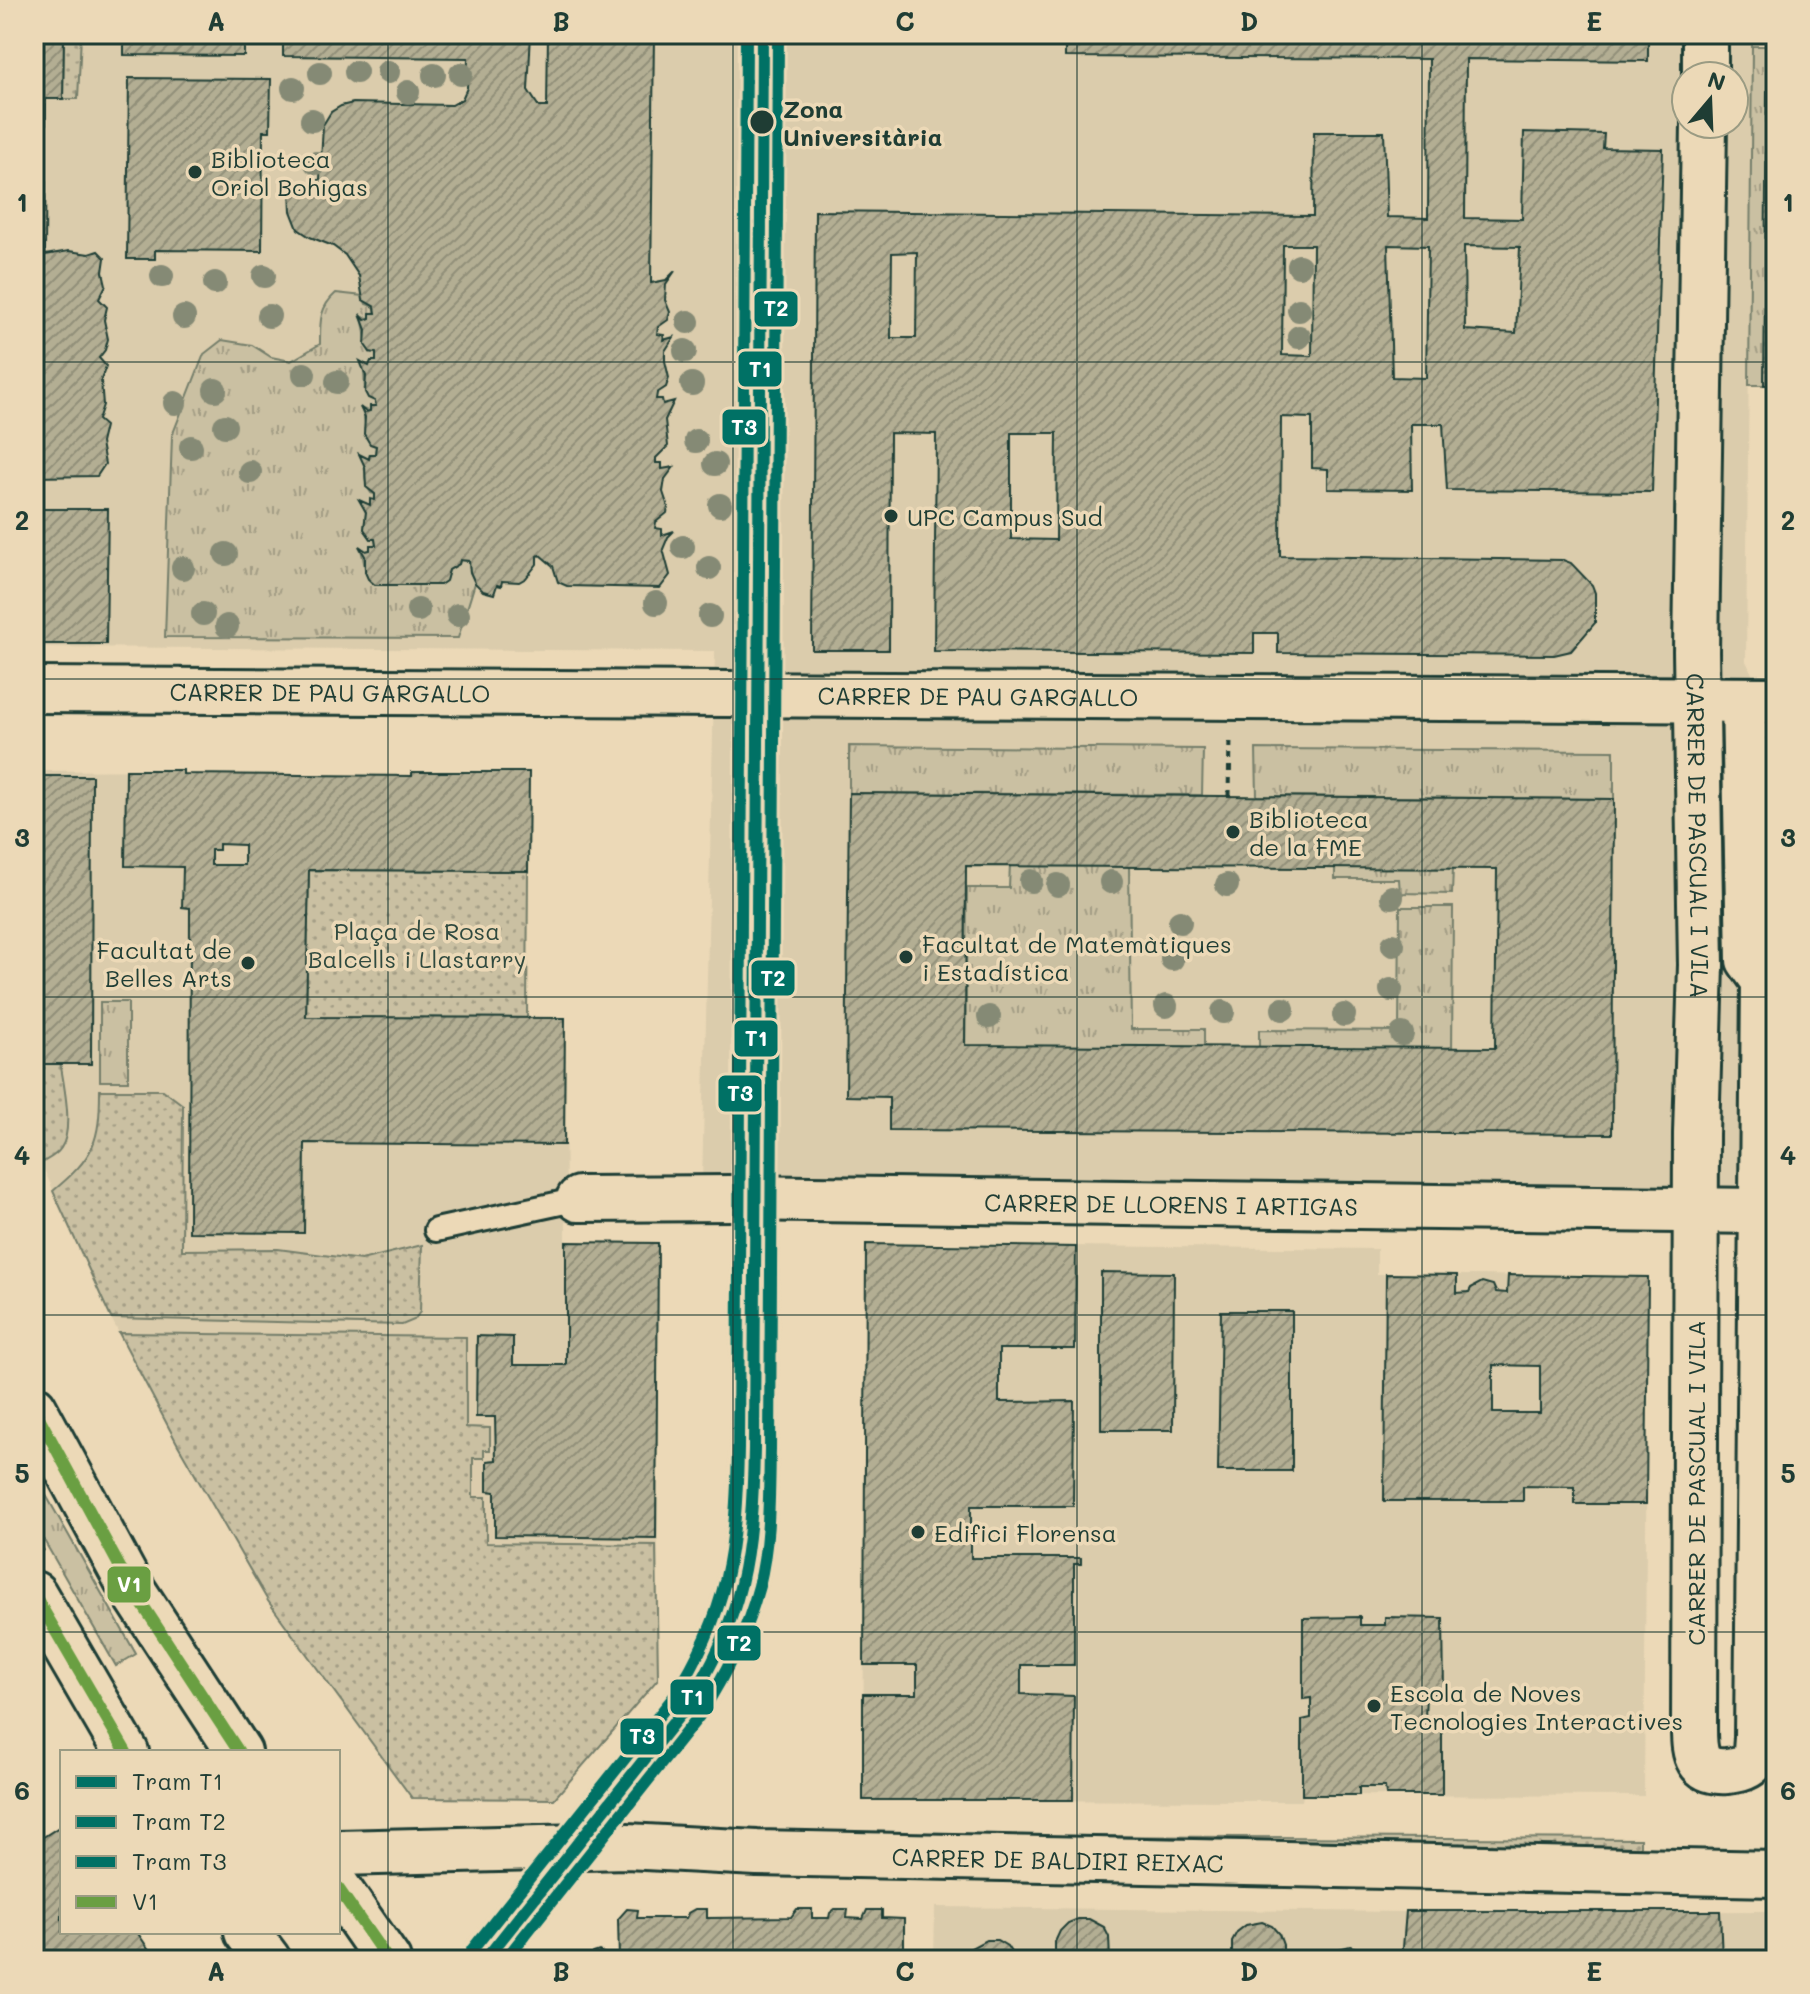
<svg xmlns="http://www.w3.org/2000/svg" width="1810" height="1994" font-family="Mali,sans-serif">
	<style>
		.built { fill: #dbccac; fill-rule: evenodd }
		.grass { fill: url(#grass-tufts); stroke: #747e6b; stroke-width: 2 }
		.park { fill: url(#park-dots); stroke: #747e6b; stroke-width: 2 }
		.building { fill: url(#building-hatch); stroke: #1f3d34; stroke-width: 2; fill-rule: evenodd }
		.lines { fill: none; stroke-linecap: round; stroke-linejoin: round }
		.service-casing { stroke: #1f3d34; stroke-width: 28 }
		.minor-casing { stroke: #1f3d34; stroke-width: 50 }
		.tertiary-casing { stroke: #1f3d34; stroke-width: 50 }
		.path { stroke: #1f3d34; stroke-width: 5; stroke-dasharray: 6 6; stroke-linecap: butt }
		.service { stroke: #ecd9b7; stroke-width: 22 }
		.minor { stroke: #ecd9b7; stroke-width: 44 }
		.tertiary { stroke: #ecd9b7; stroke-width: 44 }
		.bus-1-casing { stroke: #ecd9b7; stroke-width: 18 }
		.bus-1 { stroke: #6a9f42; stroke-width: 12 }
		.tram-1-casing { stroke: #ecd9b7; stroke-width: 18 }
		.tram-2-casing { stroke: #ecd9b7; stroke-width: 18 }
		.tram-3-casing { stroke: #ecd9b7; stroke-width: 18 }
		.tram-1 { stroke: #007165; stroke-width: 12 }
		.tram-2 { stroke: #007165; stroke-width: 12 }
		.tram-3 { stroke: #007165; stroke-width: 12 }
		.tree { fill: #858a75 }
		.grid { fill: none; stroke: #1f3d34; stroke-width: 2; stroke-opacity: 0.55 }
		.stop-dot { fill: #1f3d34; stroke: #ecd9b7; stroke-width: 3 }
		.labels { text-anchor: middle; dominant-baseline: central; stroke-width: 7; stroke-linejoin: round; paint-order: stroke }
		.stop-label { font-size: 24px; font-weight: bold; fill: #1f3d34; stroke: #ecd9b7; text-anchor: start }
		.poi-label { font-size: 24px; fill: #1f3d34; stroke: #ecd9b7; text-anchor: start }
		.street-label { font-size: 24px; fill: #1f3d34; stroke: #ecd9b7 }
		.park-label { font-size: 24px; fill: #304a3f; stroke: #ecd9b7 }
		.line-badge { stroke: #ecd9b7; stroke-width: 3 }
		.badge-label { font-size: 22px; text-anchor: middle; font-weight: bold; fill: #fff }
		.neatline { fill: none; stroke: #1f3d34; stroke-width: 3 }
		.grid-label { font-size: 26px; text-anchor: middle; font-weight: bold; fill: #1f3d34 }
	</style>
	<defs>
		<pattern id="grass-tufts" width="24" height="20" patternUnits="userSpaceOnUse" patternTransform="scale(2)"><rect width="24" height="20" fill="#cac0a2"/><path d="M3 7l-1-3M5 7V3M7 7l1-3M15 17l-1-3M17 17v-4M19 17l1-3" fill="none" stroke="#a39d85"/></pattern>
		<pattern id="park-dots" width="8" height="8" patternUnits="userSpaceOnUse" patternTransform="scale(2)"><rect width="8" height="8" fill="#cac0a2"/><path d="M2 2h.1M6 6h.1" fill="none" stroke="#a39d85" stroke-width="1.8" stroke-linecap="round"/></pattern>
		<pattern id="building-hatch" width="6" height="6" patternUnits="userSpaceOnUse" patternTransform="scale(2)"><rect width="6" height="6" fill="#b3ae93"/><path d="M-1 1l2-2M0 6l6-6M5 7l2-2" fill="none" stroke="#918f79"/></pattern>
	</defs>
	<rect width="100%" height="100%" fill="#ecd9b7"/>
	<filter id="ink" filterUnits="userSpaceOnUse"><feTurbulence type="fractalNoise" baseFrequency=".0125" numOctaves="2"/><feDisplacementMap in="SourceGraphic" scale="16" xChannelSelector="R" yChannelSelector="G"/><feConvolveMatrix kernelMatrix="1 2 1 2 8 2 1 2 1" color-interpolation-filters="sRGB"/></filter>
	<g filter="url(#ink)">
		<path class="built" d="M34,34h1718l-6,627 30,65v472l-1074,-15 13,-532 -681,-4zM1686,76h48v48h-48z
			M183,770l1,4 227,2 1,-4h117l-2,245 38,1 1,224 92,1v436l-104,120 -214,-97 -89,-128 -73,-129 -67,-127 -70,-155 -7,-19v-373z
			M866,1244l511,5v25l271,3 -4,519 -341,-1 -1,6 -439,-1z
			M935,1907l470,5 371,-1v49h-842z"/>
		<path class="grass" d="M1752,46h24l-12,339h-15z
			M336,293l27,3 3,8 9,3 1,6h-6v5l-9,-1c6,12 2,24 9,35l6,1v8h-5l-2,5 -5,3 1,23 10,9 1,5h-6v5l-9,-2c6,12 3,23 9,35l6,2 -1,8h-5c-4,14 -9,26 1,39l4,1v6h-4l-1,5 -9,-3 5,10 -2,17 7,9 4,1 1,6h-6v5l-4,1 -7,-5c8,13 2,31 16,39h65l6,-5 3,-10 10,-6 1,-4 9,1 1,11 5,11 -17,55 -293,-1 7,-201 32,-82 18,-14 30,5 19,12 20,4 29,-17c0,-22 -1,-36 16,-51z
			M849,746l354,3 -1,46 -353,-2z
			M1256,749l358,2v48l-357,-3z
			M1010,864l119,1 2,164h73v24l-239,1 2,-166h42z
			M1335,866l118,1 -1,27 -52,-1 -1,-14h-64z
			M1400,907h53l-1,150 -193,-2v-25l140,1z
			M100,1002h28v79h-28z
			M34,1474l102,180 -20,12 -82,-143z"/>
		<path class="park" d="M64,34h17l-3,65h-15z
			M309,870l219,1 -1,147 -221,-1z
			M34,1043h23c3,25 19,84 4,105 -5,8 -13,11 -20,15l-7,-19z
			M100,1090h63l20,15 -1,145 96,-1 83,11 61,-15 -2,67 -6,8 -12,5 -291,-7 -58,-127c41,-34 47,-49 47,-101z
			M119,1333l347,4v90l24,1v22h-6v8h-11v39h13v46l170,2 2,134 -104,120 -142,-1 -144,-197 -90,-156z
			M1064,1836l576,3v20l-582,2z"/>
		<path class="building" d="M34,34h30l-1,65h-17l-1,156 24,-4 20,3 9,-3 7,7 -2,14 3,13 -7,14 8,8 -3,13 4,19 -3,11 -6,8 7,8 -5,14 2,25 -5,15 7,6 -4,17 4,21 -8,12 -63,1z
			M124,34h120v22l-120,-1z
			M283,34h248l-3,56 11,17h8l1,-73h106l-3,249 15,-3 9,-9 -9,13 -1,16 5,12 -2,8 -10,7 -1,7 7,1 -1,5 11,-3 -9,14v10l4,17 -3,9 -9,6 -1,6h6l1,5 11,-3 -9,19 3,26 -12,12v5h6v6l12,-2 -9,12 -2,13 5,15 -1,6 -11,9 -1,6 7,1v6l12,-4 -6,6 -5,12 7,26 -10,13 -93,-2 -9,-4 -5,-16 -13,-11 -3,1v8l-11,14 -7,4 -17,-1 -1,5 -4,-1 -3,9 -11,-3 -8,-8 -5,-11 -1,-11 -9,-1 -1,4 -10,6 -3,11 -6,4h-65l-7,-6 -3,-7v-16l-6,-10 7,5 4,-1v-5h6l-1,-6h-4l-7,-10 2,-17 -7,-12 11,5v-6l5,1v-6l-9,-7 -1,-20 -6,-13 10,5 1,-5h5l1,-8 -6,-2 -6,-10 1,-17 -5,-10 6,5 4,-1v-5h6l-1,-5 -7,-3 -3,-6 1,-16 -6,-15 9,5 2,-5h5v-8l-6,-1 -5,-7 1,-15 -6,-16 5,6 5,-2v-5h6l-1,-6 -12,-7 -4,-24 -14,-21 -12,-9 -23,-9 -12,-8 -7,-18 -1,-21 20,-2 10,-9 3,-54 8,-13 10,-6 12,-3 99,2 10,-6 5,-11 1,-30 -185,-2z
			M1065,34h583v27l-182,-2 -1,159 57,1 2,-87 80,2 -1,14 60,1 -11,343 -205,-2 -4,-66h-32l1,66 -84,-1v-20l-16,-1v-50l-31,-1 -1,139 283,4 8,3 21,22 3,8v30l-24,28 -17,4 -276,-2v-20h-24v20l-320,-2 2,-217 -46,-1 -1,217h-77l3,-439 498,5 1,-84h70l3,85 41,1 1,-159 -364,-2zM1283,245h30l-1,111 -30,-1zM1388,245l40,1 -2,132 -34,-1zM1464,246l56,1 -4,86 -51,-3zM917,252l-1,86h-25l1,-85zM1011,433h46l-1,107 -45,-1z
			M129,78l142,1 -1,52h-7l-1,120 -107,-1v9h-28z
			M1767,91h9v294h-12z
			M34,509h74l-2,135h-72z
			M126,770h57v4l229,2v-4h117l-1,99 -219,-1 -3,147 259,1 -1,127 -259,-2 -1,90 -115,-1 1,-324 -8,-1 1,-40 -58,-1zM219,844l25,1v20h-33v-15h8z
			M34,776h58l-1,288h-57z
			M849,793l765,6 -2,335 -723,-4v-33l-43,-1zM966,866l531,3 -2,179 -530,-3z
			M566,1242l92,1 -2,295 -161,-2v-44l-8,-1v-30l9,-1 -1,-43h-19l1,-81 36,1v28h53z
			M866,1244l210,3 -1,102h-76v53l75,-1 -1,105h-102v52h110v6h-7v101h-53v29l53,2 -1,104h-210v-106h54v-29h-53z
			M1101,1272l73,1 -1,157h-72z
			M1386,1274l71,1v18l12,-1 2,-4 11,-6 11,3 3,7 11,1 1,-18 140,2 -2,227h-71v-17l-52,-1v15h-139zM1493,1365l47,1v47h-47z
			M1221,1311h71v160h-74z
			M1360,1617v8h25v-8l58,1 1,74 -18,2 -1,25h17v76h-56l-1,-8h-26v8h-57v-75l9,-2v-20l-8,1v-81z
			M62,1825v107h75l19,28h-122v-117z
			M627,1909l11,1 -1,8h49l2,-5 7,-4h12v9l84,-1 6,-8h15v9h17l1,-5 5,-4h13l-1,9 16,1 4,-9h15v8l22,1v41h-316l5,-7 6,-2 6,3 2,6h12l-1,-41z
			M1406,1911h314l2,49h-320z
			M1078,1919h11l15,8 5,10 1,23h-55v-18l5,-11 8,-8z
			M1262,1922l10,4 7,8 4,11v15h-51v-19l5,-9 9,-7z
			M986,1940h11l10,6 9,14h-52l7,-12z
			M1350,1946l15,5 9,9h-46l11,-11z"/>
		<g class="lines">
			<g class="service-casing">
				<path id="service" d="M436,1230l143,-31"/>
			</g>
			<g class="minor-casing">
				<g id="minor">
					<path d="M1705,76v-42"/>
					<path id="s1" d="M1704,124l-8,527 5,314 -5,169 -2,595c0,26 3,44 33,42 8,-1 18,-2 24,-8 6,-6 5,-17 6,-25l7,-757 -15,-21 -5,-260"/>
					<path id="s2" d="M34,690l1742,10"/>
					<path id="s3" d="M579,1199l153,-1 1030,13"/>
					<path id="s4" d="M338,1853l289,-7 130,7 1019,21"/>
				</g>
			</g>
			<g class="tertiary-casing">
				<path id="tertiary" d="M34,1408l95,176 110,168
					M34,1594l92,158
					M338,1888l50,72
					M247,1932l21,28"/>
			</g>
			<path class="path" d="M1229,796l1,-59
				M34,1536l11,20"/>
			<use href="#service" class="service"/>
			<use href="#minor" class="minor"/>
			<use href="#tertiary" class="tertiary"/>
			<g class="bus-1-casing">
				<path id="bus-1" d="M34,1408l95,176 110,168
					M34,1594l92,158
					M338,1888l50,72"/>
			</g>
			<use href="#bus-1" class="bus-1"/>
			<g class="tram-1-casing">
				<path id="tram-1" d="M485,1960l201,-253c58,-88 66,-155 68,-258l8,-1415"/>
			</g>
			<g class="tram-2-casing">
				<path id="tram-2" d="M505,1960l194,-244c26,-40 48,-84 60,-130 11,-44 10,-92 11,-137l8,-1415"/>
			</g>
			<g class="tram-3-casing">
				<path id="tram-3" d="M472,1950l201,-252c56,-86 63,-150 65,-249l8,-1415"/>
			</g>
			<use href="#tram-1" class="tram-1"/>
			<use href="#tram-2" class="tram-2"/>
			<use href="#tram-3" class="tram-3"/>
		</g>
		<g class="tree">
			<circle cx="356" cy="72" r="12"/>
			<circle cx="388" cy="72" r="12"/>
			<circle cx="320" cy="73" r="12"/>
			<circle cx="461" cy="74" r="12"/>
			<circle cx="434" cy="75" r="12"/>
			<circle cx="293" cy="88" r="12"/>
			<circle cx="408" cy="92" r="12"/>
			<circle cx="312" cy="120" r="12"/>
			<circle cx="316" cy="163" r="12"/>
			<circle cx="1299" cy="266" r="12"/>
			<circle cx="162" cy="276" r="12"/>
			<circle cx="264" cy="276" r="12"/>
			<circle cx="215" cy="283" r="12"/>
			<circle cx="1299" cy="310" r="12"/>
			<circle cx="269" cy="316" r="12"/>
			<circle cx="184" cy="317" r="12"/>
			<circle cx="688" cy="322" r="12"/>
			<circle cx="1299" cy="337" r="12"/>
			<circle cx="685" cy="351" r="12"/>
			<circle cx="304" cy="374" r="12"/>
			<circle cx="337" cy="382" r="12"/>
			<circle cx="692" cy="384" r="12"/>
			<circle cx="215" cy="390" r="12"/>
			<circle cx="175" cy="403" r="12"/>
			<circle cx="225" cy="426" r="12"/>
			<circle cx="696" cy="441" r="12"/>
			<circle cx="191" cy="447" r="12"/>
			<circle cx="715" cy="464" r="12"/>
			<circle cx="250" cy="472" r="12"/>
			<circle cx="720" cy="505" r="12"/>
			<circle cx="683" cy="547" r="12"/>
			<circle cx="226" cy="554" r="12"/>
			<circle cx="183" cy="568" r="12"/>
			<circle cx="709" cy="568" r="12"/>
			<circle cx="656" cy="603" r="12"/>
			<circle cx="418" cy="610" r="12"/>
			<circle cx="203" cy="614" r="12"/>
			<circle cx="458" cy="615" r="12"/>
			<circle cx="710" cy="616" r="12"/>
			<circle cx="227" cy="626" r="12"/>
			<circle cx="1031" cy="881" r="12"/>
			<circle cx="1111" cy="882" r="12"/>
			<circle cx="1058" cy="885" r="12"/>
			<circle cx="1227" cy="885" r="12"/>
			<circle cx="1392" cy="897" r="12"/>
			<circle cx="1180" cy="922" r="12"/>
			<circle cx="1393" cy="945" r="12"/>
			<circle cx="1172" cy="959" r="12"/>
			<circle cx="1391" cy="990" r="12"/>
			<circle cx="1166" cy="1006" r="12"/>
			<circle cx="1283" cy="1009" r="12"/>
			<circle cx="1223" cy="1012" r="12"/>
			<circle cx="1344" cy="1015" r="12"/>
			<circle cx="989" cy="1017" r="12"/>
			<circle cx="1402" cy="1034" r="12"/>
		</g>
	</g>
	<path class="grid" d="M388,34v1926M733,34v1926M1077,34v1926M1422,34v1926M34,362h1742M34,679h1742M34,997h1742M34,1315h1742M34,1632h1742"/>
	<g class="stop-dot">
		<circle cx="762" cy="122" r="13"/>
		<circle cx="195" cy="172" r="8"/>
		<circle cx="891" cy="516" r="8"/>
		<circle cx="1233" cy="832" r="8"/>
		<circle cx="906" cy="957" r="8"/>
		<circle cx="248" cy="963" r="8"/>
		<circle cx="918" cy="1532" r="8"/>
		<circle cx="1374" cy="1706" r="8"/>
	</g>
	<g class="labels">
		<g class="stop-label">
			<text x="783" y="108">Zona<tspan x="783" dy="28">Universitària</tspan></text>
		</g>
		<g class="poi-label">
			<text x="211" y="158">Biblioteca<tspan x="211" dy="28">Oriol Bohigas</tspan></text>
			<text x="907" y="516">UPC Campus Sud</text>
			<text x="1249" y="818">Biblioteca<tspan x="1249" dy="28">de la FME</tspan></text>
			<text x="922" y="943">Facultat de Matemàtiques<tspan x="922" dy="28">i Estadística</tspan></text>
			<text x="232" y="949" text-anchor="end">Facultat de<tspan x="232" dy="28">Belles Arts</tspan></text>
			<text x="934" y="1532">Edifici Florensa</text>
			<text x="1390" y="1692">Escola de Noves<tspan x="1390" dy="28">Tecnologies Interactives</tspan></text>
		</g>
		<g class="street-label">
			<text stroke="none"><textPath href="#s2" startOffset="296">CARRER DE PAU GARGALLO</textPath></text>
			<text stroke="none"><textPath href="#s2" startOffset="944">CARRER DE PAU GARGALLO</textPath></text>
			<text stroke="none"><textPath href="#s1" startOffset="712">CARRER DE PASCUAL I VILA</textPath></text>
			<text stroke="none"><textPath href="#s3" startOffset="592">CARRER DE LLORENS I ARTIGAS</textPath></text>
			<text transform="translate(1695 1483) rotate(-90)">CARRER DE PASCUAL I VILA</text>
			<text stroke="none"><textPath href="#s4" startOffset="720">CARRER DE BALDIRI REIXAC</textPath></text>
		</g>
		<g class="park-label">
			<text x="417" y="930">Plaça de Rosa<tspan x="417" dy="28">Balcells i Llastarry</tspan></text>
		</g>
	</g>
	<g class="line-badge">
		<rect x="753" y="290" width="46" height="38" rx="8" fill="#007165"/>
		<rect x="737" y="350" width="46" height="38" rx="8" fill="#007165"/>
		<rect x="721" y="408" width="46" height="38" rx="8" fill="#007165"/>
		<rect x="750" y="959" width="46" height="38" rx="8" fill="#007165"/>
		<rect x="733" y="1019" width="46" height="39" rx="8" fill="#007165"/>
		<rect x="717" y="1074" width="46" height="39" rx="8" fill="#007165"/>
		<rect x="106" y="1565" width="46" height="39" rx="8" fill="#6a9f42"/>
		<rect x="716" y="1624" width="46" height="38" rx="8" fill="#007165"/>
		<rect x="669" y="1678" width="46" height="38" rx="8" fill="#007165"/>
		<rect x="619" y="1717" width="46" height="39" rx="8" fill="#007165"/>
	</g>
	<g class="badge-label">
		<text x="776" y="316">T2</text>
		<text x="760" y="377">T1</text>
		<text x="744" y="435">T3</text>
		<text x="773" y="986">T2</text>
		<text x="756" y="1046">T1</text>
		<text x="740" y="1101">T3</text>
		<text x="129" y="1592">V1</text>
		<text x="739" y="1651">T2</text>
		<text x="692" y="1705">T1</text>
		<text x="642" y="1744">T3</text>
	</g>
	<rect width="1810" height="1994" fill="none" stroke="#ecd9b7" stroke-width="88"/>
	<rect x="60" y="1750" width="280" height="184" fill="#ecd9b7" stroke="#9a9b83" stroke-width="2"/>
	<rect x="76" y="1776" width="40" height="12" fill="#007165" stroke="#9a9b83" stroke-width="2"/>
	<text x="132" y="1790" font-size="24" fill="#1f3d34">Tram T1</text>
	<rect x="76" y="1816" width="40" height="12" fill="#007165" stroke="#9a9b83" stroke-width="2"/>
	<text x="132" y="1830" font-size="24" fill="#1f3d34">Tram T2</text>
	<rect x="76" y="1856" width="40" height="12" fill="#007165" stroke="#9a9b83" stroke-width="2"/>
	<text x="132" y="1870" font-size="24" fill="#1f3d34">Tram T3</text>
	<rect x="76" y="1896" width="40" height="12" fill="#6a9f42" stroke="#9a9b83" stroke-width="2"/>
	<text x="132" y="1910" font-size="24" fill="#1f3d34">V1</text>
	<g transform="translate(1710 100) rotate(19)"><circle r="38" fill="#ecd9b7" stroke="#9a9b83" stroke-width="2"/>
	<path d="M0-6L14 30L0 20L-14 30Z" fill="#1f3d34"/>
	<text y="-12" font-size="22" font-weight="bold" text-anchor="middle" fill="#1f3d34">N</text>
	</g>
	<rect x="44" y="44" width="1722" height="1906" class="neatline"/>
	<g class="grid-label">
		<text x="216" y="31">A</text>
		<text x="561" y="31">B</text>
		<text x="905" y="31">C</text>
		<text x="1249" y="31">D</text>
		<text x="1594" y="31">E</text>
		<text x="22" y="212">1</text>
		<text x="1788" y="212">1</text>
		<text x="22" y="530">2</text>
		<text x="1788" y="530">2</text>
		<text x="22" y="847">3</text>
		<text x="1788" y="847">3</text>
		<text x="22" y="1165">4</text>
		<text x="1788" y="1165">4</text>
		<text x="22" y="1483">5</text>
		<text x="1788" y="1483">5</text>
		<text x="22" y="1800">6</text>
		<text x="1788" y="1800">6</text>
		<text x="216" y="1981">A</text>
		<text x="561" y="1981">B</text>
		<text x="905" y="1981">C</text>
		<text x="1249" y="1981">D</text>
		<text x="1594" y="1981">E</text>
	</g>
</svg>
